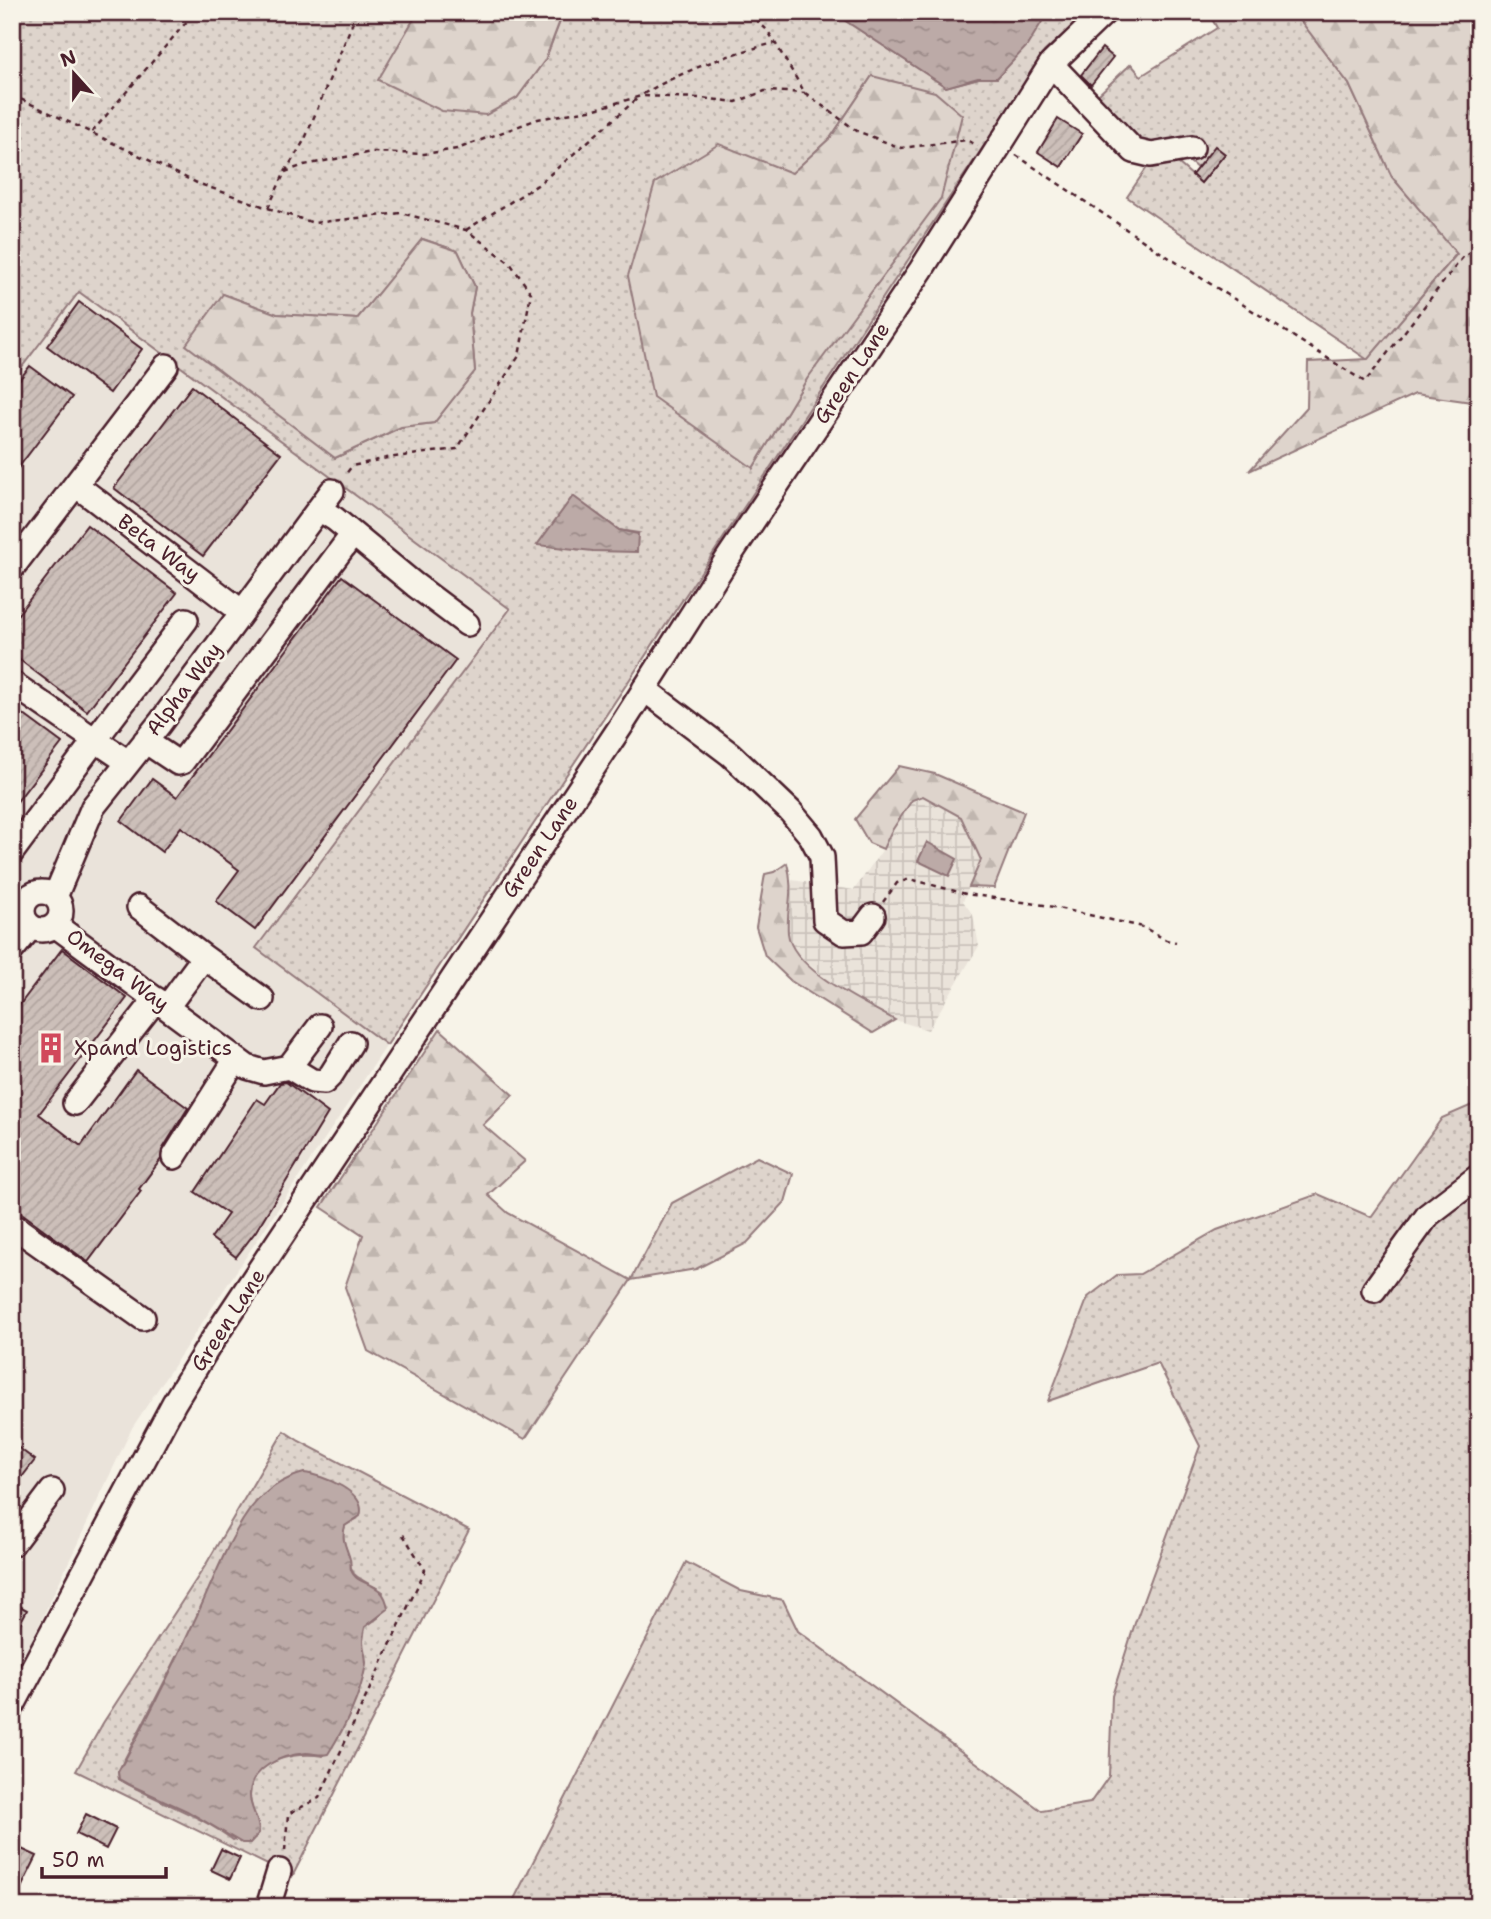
<svg xmlns="http://www.w3.org/2000/svg" width="1491" height="1919" font-family="'Shantell Sans',sans-serif">
	<style>
		.built { fill: #eae3da }
		.industrial { fill: url(#industrial-grid) }
		.grass { fill: url(#grass-dots); stroke: #947a7c; stroke-width: 2; fill-rule: evenodd }
		.forest { fill: url(#forest-firs); stroke: #947a7c; stroke-width: 2 }
		.water { fill: url(#water-ripples); stroke: #8e7275; stroke-width: 2 }
		.building { fill: url(#building-hatch); stroke: #4a1f2b; stroke-width: 2 }
		.lines { fill: none; stroke-linecap: round; stroke-linejoin: round }
		.minor-casing { stroke: #4a1f2b; stroke-width: 28 }
		.path { stroke: #4a1f2b; stroke-width: 2.5; stroke-dasharray: 5 5; stroke-linecap: butt }
		.minor { stroke: #f7f3e8; stroke-width: 23 }
		.labels { text-anchor: middle; dominant-baseline: central; stroke-width: 6; stroke-linejoin: round; paint-order: stroke }
		.street-label { font-size: 21px; fill: #4a1f2b; stroke: #f7f3e8 }
		.poi-label { font-size: 21px; fill: #4a1f2b; stroke: #f7f3e8; text-anchor: start }
	</style>
	<defs>
		<pattern id="industrial-grid" width="8" height="8" patternUnits="userSpaceOnUse" patternTransform="scale(1.75)"><rect width="8" height="8" fill="#eae3da"/><path d="M0 4h8M4 0v8" fill="none" stroke="#cac2bb"/></pattern>
		<pattern id="grass-dots" width="8" height="8" patternUnits="userSpaceOnUse" patternTransform="scale(1.75)"><rect width="8" height="8" fill="#ded4cc"/><path d="M2 2h.1M6 6h.1" fill="none" stroke="#c0b6af" stroke-width="1.8" stroke-linecap="round"/></pattern>
		<pattern id="forest-firs" width="22" height="20" patternUnits="userSpaceOnUse" patternTransform="scale(1.75)"><rect width="22" height="20" fill="#ded4cc"/><path d="M5 1l3.5 6h-7zM16 11l3.5 6h-7z" fill="#c0b6af"/></pattern>
		<pattern id="water-ripples" width="26" height="14" patternUnits="userSpaceOnUse" patternTransform="scale(1.75)"><rect width="26" height="14" fill="#bcaaa7"/><path d="M2 4q2-2 4 0t4 0M15 11q2-2 4 0t4 0" fill="none" stroke="#9b8a88"/></pattern>
		<pattern id="building-hatch" width="6" height="6" patternUnits="userSpaceOnUse" patternTransform="scale(1.75)"><rect width="6" height="6" fill="#ccbfb9"/><path d="M-1 1l2-2M0 6l6-6M5 7l2-2" fill="none" stroke="#b1a49f"/></pattern>
	</defs>
	<rect width="100%" height="100%" fill="#f7f3e8"/>
	<filter id="ink" filterUnits="userSpaceOnUse"><feTurbulence type="fractalNoise" baseFrequency=".0143" numOctaves="2"/><feDisplacementMap in="SourceGraphic" scale="14" xChannelSelector="R" yChannelSelector="G"/><feConvolveMatrix kernelMatrix="1 2 1 2 8 2 1 2 1" color-interpolation-filters="sRGB"/></filter>
	<g filter="url(#ink)">
		<path class="built" d="M79,292l431,317 -253,338 130,98 -255,383 -120,254v-1302z"/>
		<path class="industrial" d="M923,796l38,21 20,43 -18,41 10,14 6,31 -51,84 -33,-10 -63,-36 -35,-30 -9,-20 4,-54 62,10 29,-41 8,-17 21,-32z"/>
		<path class="grass" d="M12,12h406l-39,68 138,18 28,-38 16,-41 -4,-7h275l114,75 33,-9h18l51,-66h40l-44,40 -49,77 -608,916 -131,-97 254,-339 -431,-317 -67,88zM872,76l-65,303 -54,89 -34,-323 73,29 39,-37zM423,239l35,12 17,36 -5,26 5,58 -41,52 -33,4 -66,31 -112,-164 54,20 80,5zM573,497l46,33 19,3 -45,18z
			M1208,12h86l55,72 43,93 65,76 -89,107 -241,-163 25,-37 -53,-51 -1,-14 33,-31 10,12 76,-48zM1215,147l10,7 -24,29 -23,-20 5,-7 14,12z
			M1479,1102v805h-969l176,-345 55,29 42,9 15,31 244,180 48,-8 19,-27 3,-80 23,-73 65,-177 -42,-83 -110,38 40,-104 29,-22 23,-1 77,-44 101,-36 53,23 71,-99z
			M757,1157l36,17 -8,28 -38,41 -51,26 -65,11 41,-77z
			M284,1431l15,10 170,89 -177,347 -216,-106 27,-48 102,-157zM358,1518l-13,7c-4,14 0,20 4,33 2,6 0,10 5,16 7,7 20,12 29,18l-5,26 -13,9 -3,20 4,16 -43,93c-28,-5 -73,4 -73,40 0,11 5,21 9,32l-26,12c-35,-27 -77,-38 -114,-61l-1,-7 72,-140 37,-82z"/>
		<path class="forest" d="M418,12h139l4,6 -16,42 -28,38 -31,17 -44,-4 -64,-31z
			M1294,12h185v391l-64,-9 -166,77 58,-64 1,-45 60,-3 89,-105 -65,-77 -43,-93z
			M872,76l63,16 27,23 -21,83 -134,181 -54,89 -100,-71 -25,-121 27,-93 64,-39 73,29 39,-36z
			M422,239l36,12 17,36 -5,26 5,58 -41,52 -33,4 -66,31 -149,-113 37,-51 54,20 80,5z
			M899,766l36,8 89,38 -30,76 -25,-1 12,-27 -20,-43 -38,-21 -11,4 -21,32 -8,17 -14,-6 -14,-24z
			M787,863c8,27 -1,45 1,70 4,37 77,70 107,87l-22,13 -82,-52 -26,-25 -9,-29 9,-53 9,-2z
			M440,1029l73,66 -30,30 42,36 -37,34 20,18 123,67 -106,159 -157,-88 -23,-64 18,-52 -42,-28z"/>
		<path class="water" d="M832,12h216l-21,34 -30,32h-19l-32,9z
			M573,496l46,34 19,4 -1,18 -44,-1 -56,-6z
			M927,842l30,17 -8,17 -31,-15z
			M304,1473c18,2 64,19 56,43l-15,10c-4,14 1,20 5,33 1,3 0,7 1,11 7,19 33,8 37,39l-23,18c-6,21 4,28 0,42 -6,30 -21,60 -37,85 -8,2 -14,-1 -22,-1 -25,2 -57,15 -56,43 0,13 10,24 9,37l-9,10h-8l-55,-32 -59,-27 -9,-5 -1,-7c29,-51 55,-105 80,-159 16,-34 30,-74 53,-105 13,-17 33,-30 53,-35z"/>
		<path class="building" d="M1102,48l11,9 -22,28 -10,-10z
			M1058,119l24,15 -21,33 -23,-15z
			M1215,146l10,8 -24,29 -9,-8z
			M79,302l63,47 -32,44 -63,-47z
			M30,366l42,31 -60,79v-87z
			M192,386l89,68 -78,102 -89,-68z
			M87,525l90,68 -90,118 -75,-57v-32z
			M342,576l114,84 -201,270 -39,-29 23,-31 -58,-43 -19,25 -41,-31 31,-42 25,18z
			M12,706l50,37 -50,65z
			M62,949l65,49 -88,116 42,32 55,-76 52,38 -26,42 -1,9 -22,30 2,2 -53,71 -76,-56v-191z
			M286,1082l42,31 -72,118 -20,26 -25,-19 17,-24 -33,-22 62,-93 8,5 15,-21z
			M12,1443l23,17 -23,30z
			M12,1602l15,8 -15,29z
			M86,1814l30,15 -10,20 -30,-15z
			M17,1847l20,9 -25,50v-49z
			M221,1849l19,9 -10,21 -19,-9z"/>
		<g class="lines">
			<g class="minor-casing">
				<path id="minor" d="M1051,64l83,87 17,4 41,-7
					M76,485l166,127
					M319,509l16,10 80,66 52,39
					M12,568l154,-202
					M12,683l83,57 91,-120
					M644,689l86,65 60,57 21,25 11,21 3,63 19,13 17,-1 12,-16
					M145,741l33,22 4,-1 171,-228
					M12,852l83,-112 33,22
					M23 911a19 19 0 1 1 38 0a19 19 0 1 1-38 0Z
					M55,897l38,-90 67,-84 172,-232
					M139,907l65,50 -37,50
					M55,925l192,142 17,5 25,-5 31,-41
					M12,950l19,-23
					M204,957l58,42
					M289,1067l23,14 12,1 7,-7 20,-32
					M75,1103l81,-104
					M174,1157l62,-98
					M12,1225l131,93
					M1374,1290l54,-75 51,-39
					M12,1544l40,-53
					M12,1707l162,-304 36,-59 411,-618 105,-165 195,-291 130,-206 54,-52
					M268,1907l11,-36"/>
			</g>
			<path class="path" d="M748,12l20,19 37,62 52,38 44,17 66,-8 11,6
				M643,94c42,-24 85,-40 132,-51
				M12,95l185,88 71,25 17,-36 20,-33 52,-127
				M92,132l103,-120
				M1016,155l141,95 208,132 98,-125 16,-11
				M285,172l19,-7 68,-13 52,2 33,-5 81,-30 57,-10 46,-13 60,2 35,4 29,-11 40,2
				M268,208l46,15 87,-10 65,17 44,33 21,30 -12,63 -62,93 -70,9 -35,8 -7,9
				M466,230l73,-46 99,-86
				M883,902l14,-19 13,-4 56,15 78,11 99,22 23,13 10,2
				M285,1851l3,-37 31,-16 106,-228 -23,-37"/>
			<use href="#minor" class="minor"/>
		</g>
	</g>
	<defs>
		<g id="building-bare" transform="scale(2.415)"><path d="M-4-6H4V6H1V3H-1V6H-4ZM-2.5-4.3h1.7v1.8h-1.7ZM.8-4.3h1.7v1.8H.8ZM-2.5-1h1.7V.8h-1.7ZM.8-1h1.7V.8H.8Z" fill="#d1495b" stroke="#f7f3e8" stroke-width="2.5" paint-order="stroke"/></g>
	</defs>
	<g fill-rule="evenodd">
		<use href="#building-bare" x="51" y="1048"/>
	</g>
	<g class="labels">
		<g class="street-label">
			<text transform="translate(852 373) rotate(-56)">Green Lane</text>
			<text transform="translate(159 548) rotate(37)">Beta Way</text>
			<text transform="translate(184 689) rotate(-53)">Alpha Way</text>
			<text transform="translate(540 847) rotate(-56)">Green Lane</text>
			<text transform="translate(118 970) rotate(37)">Omega Way</text>
			<text transform="translate(228 1320) rotate(-57)">Green Lane</text>
		</g>
		<g class="poi-label">
			<text x="74" y="1048">Xpand Logistics</text>
		</g>
	</g>
	<rect width="1491" height="1919" fill="none" stroke="#f7f3e8" stroke-width="42"/>
	<rect x="21" y="21" width="1449" height="1877" fill="none" stroke="#4a1f2b" stroke-width="2.5" filter="url(#ink)"/>
	<g transform="translate(74 74) rotate(339)" stroke="#f7f3e8" stroke-width="5" paint-order="stroke">
	<path d="M0-5L12 26L0 18L-12 26Z" fill="#4a1f2b"/>
	<text y="-10" font-size="19" font-weight="bold" text-anchor="middle" fill="#4a1f2b">N</text>
	</g>
	<path d="M42 1867v10h124v-10" fill="none" stroke="#4a1f2b" stroke-width="3.5"/>
	<text x="52" y="1867" font-size="21" fill="#4a1f2b" stroke="#f7f3e8" stroke-width="5" paint-order="stroke">50 m</text>
</svg>
